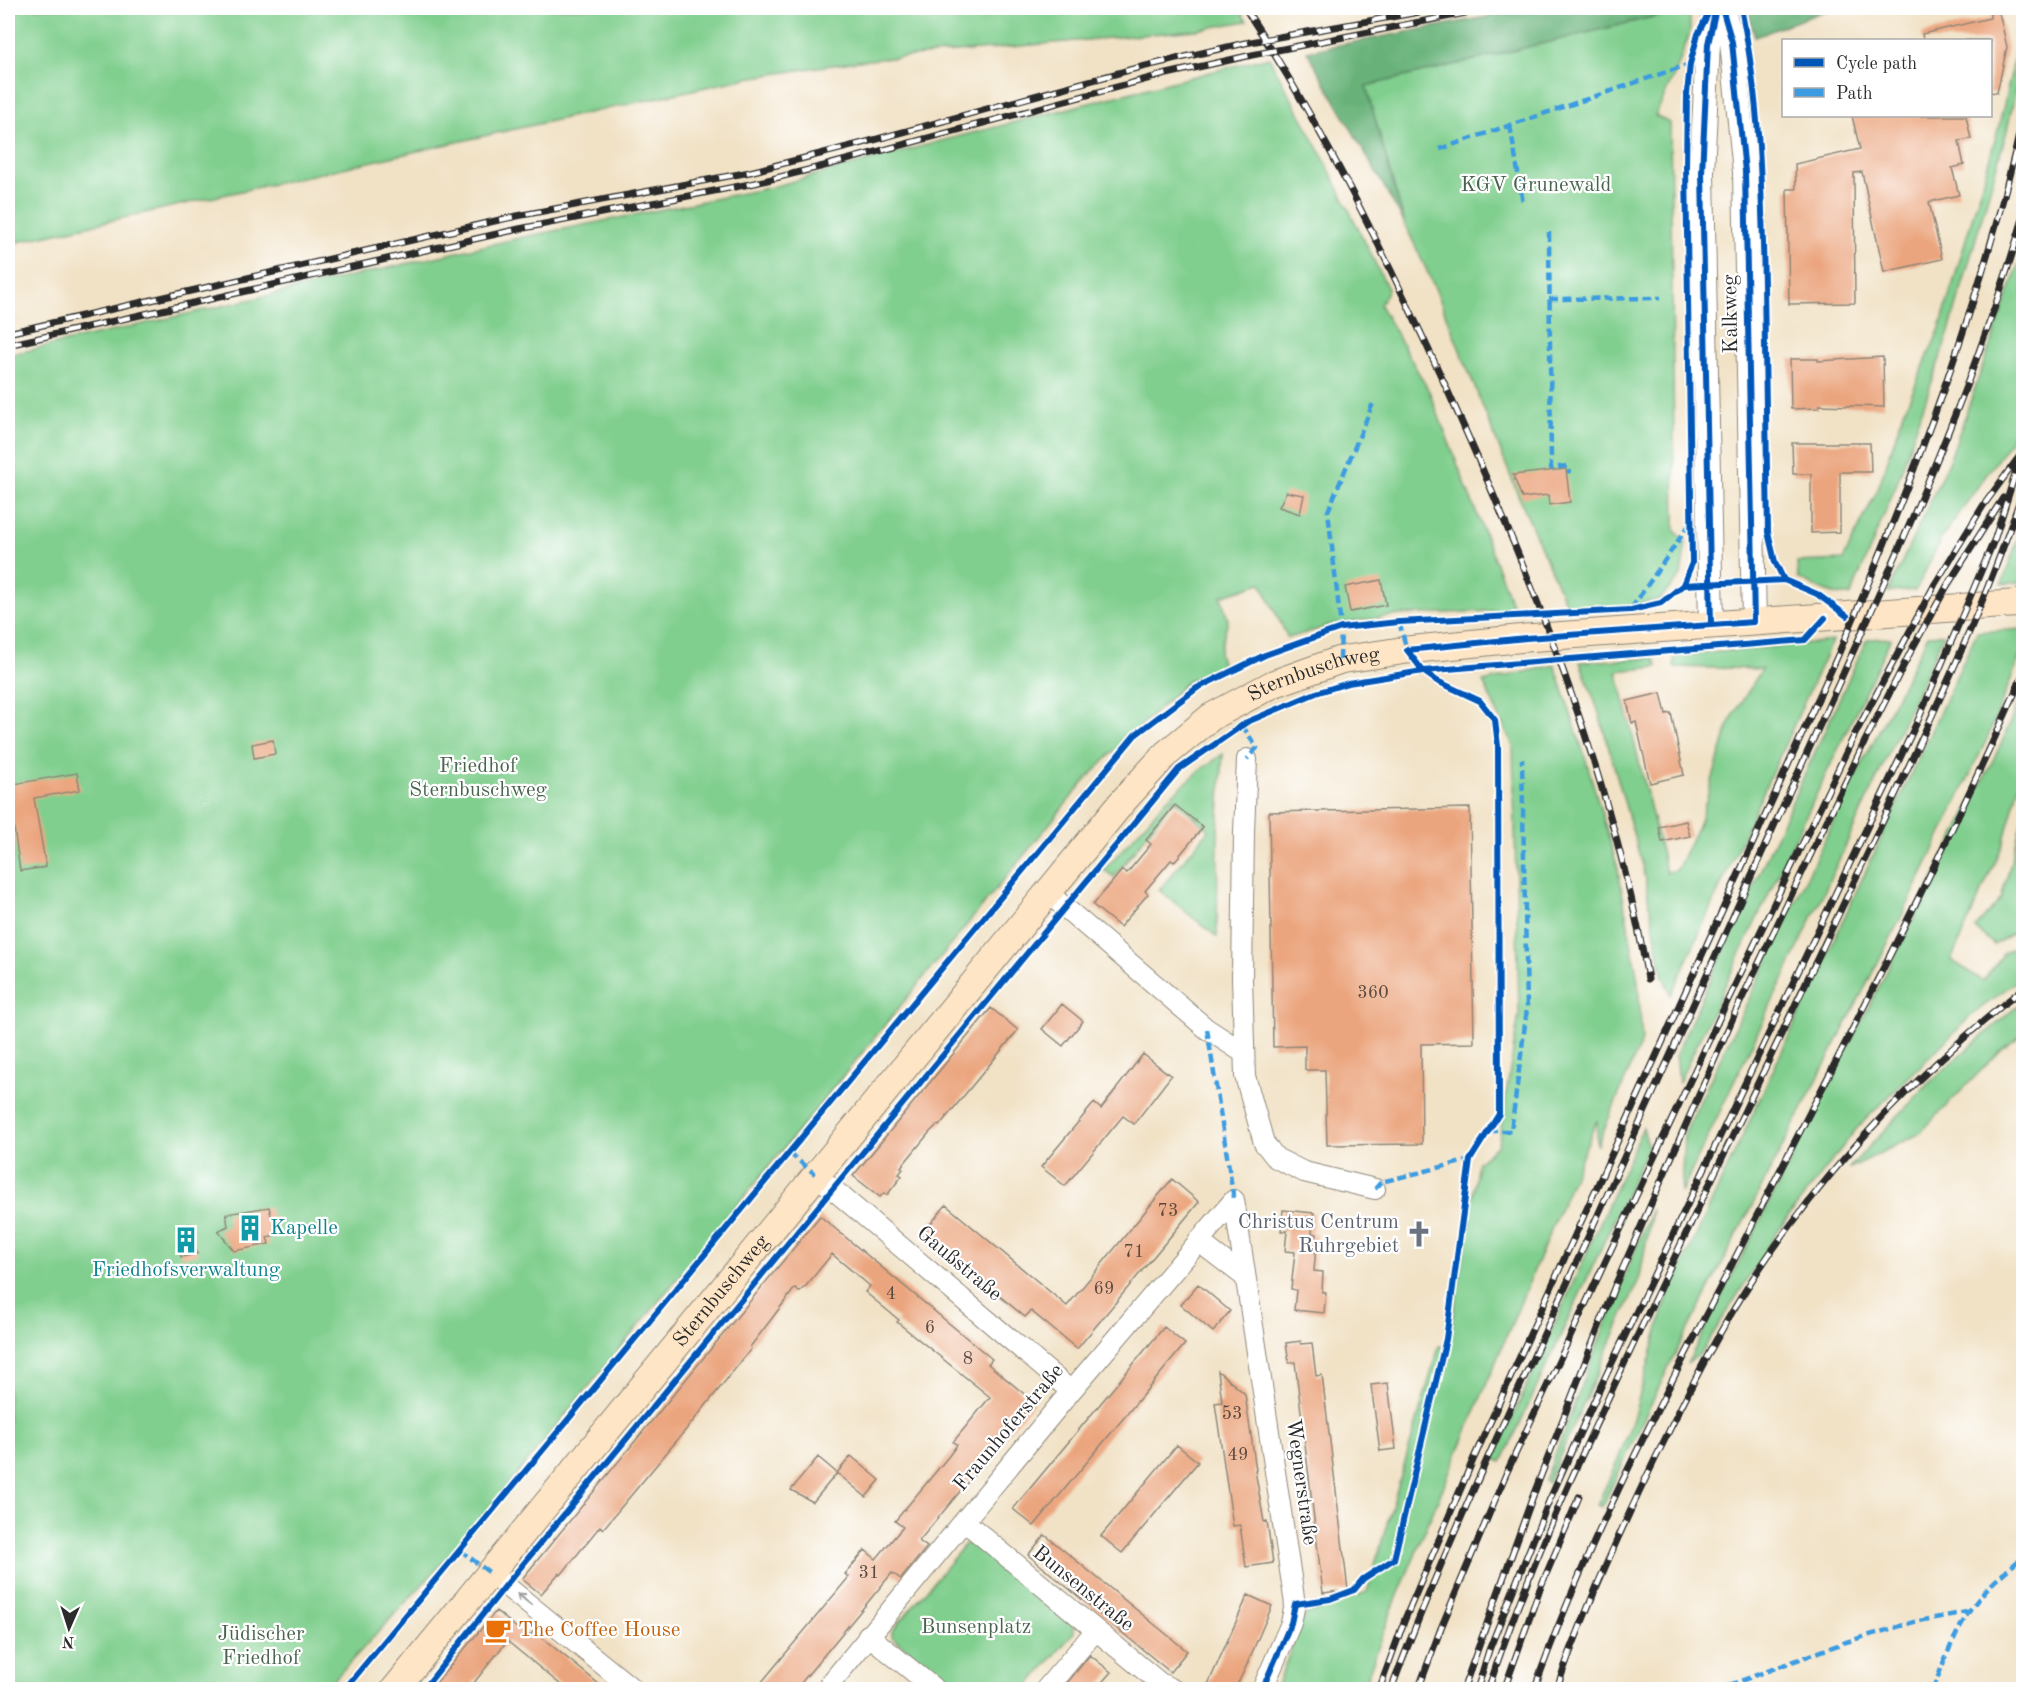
<svg xmlns="http://www.w3.org/2000/svg" width="2031" height="1697" font-family="'Old Standard TT',serif">
	<style>
		.green { fill: #80cf8e; stroke: #567d5c; stroke-width: 1.5 }
		.forest { fill: #68b279; stroke: #4a6e52; stroke-width: 1.5 }
		.building { fill: #eba57e }
		.lines { fill: none; stroke-linecap: round; stroke-linejoin: round }
		.minor-casing { stroke: #8e8678; stroke-width: 22 }
		.tertiary-casing { stroke: #8e8678; stroke-width: 26 }
		.secondary-casing { stroke: #8e8678; stroke-width: 29 }
		.minor { stroke: #fff; stroke-width: 20 }
		.tertiary { stroke: #fff; stroke-width: 24 }
		.secondary { stroke: #fde5c5; stroke-width: 27 }
		.rail-casing { stroke: #2b2b2b; stroke-width: 7 }
		.rail { stroke: #fff; stroke-width: 4.5; stroke-dasharray: 14; stroke-linecap: butt }
		.quiet { stroke: #3d9ce1; stroke-width: 4.5; stroke-dasharray: 9 4.5; stroke-linecap: butt }
		.cycleway-casing { stroke: #fff; stroke-width: 10 }
		.cycleway { stroke: #0057b8; stroke-width: 6 }
		.oneway { stroke: #a0a0a0 }
		.labels { text-anchor: middle; dominant-baseline: central; stroke-width: 4.5; stroke-linejoin: round; paint-order: stroke }
		.number-label { font-size: 18px; fill: #5b4a40 }
		.park-label { font-size: 21px; fill: #49644e; stroke: #fff }
		.street-label { font-size: 21px; fill: #2b2b2b; stroke: #fff }
		.worship-label { font-size: 21px; fill: #5b616d; stroke: #fff; text-anchor: end }
		.culture-label { font-size: 21px; fill: #0d838f; stroke: #fff; text-anchor: start }
		.food-label { font-size: 21px; fill: #c56008; stroke: #fff; text-anchor: start }
	</style>
	<rect width="100%" height="100%" fill="#fff"/>
	<filter id="ink" filterUnits="userSpaceOnUse"><feTurbulence type="fractalNoise" baseFrequency=".0167" numOctaves="2"/><feDisplacementMap in="SourceGraphic" scale="12" xChannelSelector="R" yChannelSelector="G"/><feConvolveMatrix kernelMatrix="1 2 1 2 8 2 1 2 1" color-interpolation-filters="sRGB"/></filter>
	<filter id="wash" filterUnits="userSpaceOnUse"><feTurbulence type="fractalNoise" baseFrequency=".008" numOctaves="4" result="noise"/><feDisplacementMap in="SourceGraphic" scale="24" xChannelSelector="R" yChannelSelector="G"/><feGaussianBlur stdDeviation="1.35" result="paint"/><feColorMatrix in="noise" values="0 0 0 0 0 0 0 0 0 0 0 0 0 0 0 0 0 1.4 0 .05"/><feComposite in="paint" operator="in"/></filter>
	<g filter="url(#wash)">
		<rect width="100%" height="100%" fill="#f1e2c6"/>
		<path class="green" d="M8,8h1230l9,13 -51,9 -338,31 -111,17 -250,55 -489,111z
			M1690,8v24l-13,37 -22,47 15,7 5,408 11,11 -5,34 -21,23 -37,9 -55,1 -49,-112 -84,-209 -31,-66 -39,-136z
			M2023,22v35l-16,73 -58,202 -53,154 -45,109c-20,2 -36,-8 -53,-17l-1,-16 46,-2 35,-71 25,-75 37,-86 59,-202z
			M1269,57l53,98 66,134 -8,16 49,86 85,219 -114,5 -64,9 -48,14 -27,-55 -40,13 7,24 -9,33 4,13 -36,16 -76,72 -28,29 -624,762 -131,141 1,3h-321v-1334l511,-117 249,-50 169,-46z
			M2023,252v149l-14,42 -68,96 -25,51 -28,2 63,-136z
			M2023,524v58l-21,2z
			M2023,629v20l-35,88 -83,173 -235,454 -68,143 -5,-2 21,-45 14,-38 35,-124 310,-666z
			M1944,634l-147,316 -116,243 3,-58 161,-338 83,-162z
			M1891,638l-212,444 -3,-28 191,-415z
			M1832,641l-161,354 -8,-18 -21,-113 -44,-154 -18,-48 73,-4 3,4 1,5 -40,4 49,201 11,-2 23,-49 30,-100 32,-52 -88,-2v-8l3,-3z
			M1555,665l31,95 32,109 20,112 4,59 -45,106v-26l-206,492 -28,77 -88,1 30,-76 62,-22 72,-246 9,2 30,-186 20,-17 21,-132 -6,-267 -30,-64z
			M2023,690v81l-20,73 -52,116 32,21 21,-28 19,-12v35l-51,39 -114,112 -77,99 -80,127 -14,11 229,-450 86,-172z
			M1223,754l-5,78 -1,105 -58,-47 50,-60 -35,-31 -60,78 -10,-7 63,-71 36,-31z
			M2023,817v109l-29,19 -19,-17 26,-29z
			M2023,1001v33l-21,15 -83,85 -71,35 83,-88z
			M1643,1127l5,20 -146,315 -8,-3z
			M1652,1209l-12,68 -92,206 -3,-2 73,-190z
			M965,1544h7l102,82v6l-48,57h-70l-64,-52v-6z"/>
		<path class="forest" d="M1533,8h157l-324,78 38,136 -97,-171z
			M1747,8h85l-77,29z"/>
		<g id="blocks">
			<path class="building" d="M1990,8h8l9,39 -10,46 -7,-1v-52h-67l-1,-6 68,-16z
				M1852,116h114l5,23 -12,2 5,24 -12,3 7,27 -30,7 13,57 -58,13 -22,-100 -8,1 1,130 -66,1 -2,-115h9l-1,-25 65,-15z
				M1883,357l1,50 -65,-2v3l-28,1 -1,-50h28v2z
				M1792,443h78l1,29h-31v60l-29,1v-59h-18z
				M1566,469l4,33 -21,3 -1,-10 -26,3 -9,-23z
				M1286,492l18,3 -4,19 -21,-7z
				M1381,580l5,25 -36,7 -5,-25z
				M1661,693l5,21 5,-1 13,62 -34,8 -14,-61 -4,1 -5,-22z
				M273,740l2,14 -21,4 -2,-14z
				M77,773l3,17 -46,8 12,69 -26,4 -12,-86z
				M1175,805l28,22 -29,35 -3,-2 -26,31 3,3 -28,33 -27,-22 29,-35 5,3 24,-29 -5,-4z
				M1470,808l4,235 -53,1 1,100 -95,1 -2,-75h-20v-24l-32,1 -4,-235z
				M1686,821l4,15 -28,6 -3,-15z
				M1062,1004l21,17 -20,25 -21,-17z
				M991,1008l27,22 -79,96 -2,-1 -8,8 -28,34 2,2 -4,5 3,2 -15,19 -3,-2 -4,4 -27,-21z
				M1143,1054l28,22 -37,48 -11,-8 -58,70 -24,-19 53,-64 7,6z
				M1172,1179l27,23 -122,147 -46,-38 -6,6 -102,-84 23,-28 121,101z
				M269,1207l2,8 2,3 3,-1 2,13 -3,1 1,4 -9,2 2,7 -35,7 -16,-20 10,-5 -2,-12z
				M1283,1210l31,3 -2,20 5,1 -3,37 9,1 -1,20h4l-2,21 -30,-3 2,-20 -5,-1 4,-37 -10,-1 2,-20h-6z
				M820,1216l172,143 -4,5 46,38 -115,139 8,6 -26,32 -9,-6 -96,116h-40l93,-112 -4,-3 20,-24 11,9 27,-32 -8,-6 53,-64 9,-12 -4,-3 37,-45 -93,-75 2,-2 -34,-28 5,-6 -38,-32 -26,32 -7,6 -4,-4 -45,59 1,2 -52,65 -96,115 -3,-3 -39,49 -2,-2 -18,21 -19,-15z
				M191,1224l6,30 -16,3 -5,-31z
				M1198,1284l32,27 -17,21 -32,-27z
				M1164,1327l21,17 -151,182 -21,-17z
				M1301,1341v3l11,-1 4,33 6,-1 26,215 -25,3 -28,-231 -6,1 -3,-20z
				M1218,1371l27,23 11,76h-1l9,52 3,-1 6,42 -27,4 -6,-42 -7,1 -18,-123 7,-1z
				M1388,1383l8,66 -16,2 -9,-66z
				M1177,1445l21,17 -76,91 -21,-17z
				M851,1456l29,24 -14,17 -29,-24z
				M818,1457l19,16 -24,29 -22,-12z
				M1045,1535l142,116 -17,21 -142,-117z
				M1248,1595l24,11 -27,63 -10,20h-29z
				M496,1611l32,26 6,-6 71,58h-39l-59,-48 -38,48h-38z
				M1090,1655l21,17 -15,17h-34z"/>
		</g>
	</g>
	<g filter="url(#ink)">
		<use href="#blocks" fill-opacity="0" stroke="#8e8678" stroke-width="1.5"/>
		<g class="lines">
			<g class="minor-casing">
				<path id="minor" d="M1247,759l-3,73 -2,146 3,98 19,67 12,15 28,14 71,17
					M1048,893l159,136 37,24
					M815,1174l256,217
					M1234,1200l61,404 -4,19 -29,67
					M1198,1241l47,36
					M964,1521l196,162 14,7
					M490,1573l144,117
					M868,1635l68,55
					M825,1690l246,-299 163,-191
					M1045,1690l51,-60"/>
			</g>
			<g class="tertiary-casing">
				<path id="tertiary" d="M1722,8l10,34 13,130 9,450
					M1711,625l-9,-452 6,-129 8,-36"/>
			</g>
			<g class="secondary-casing">
				<g id="secondary">
					<path id="s1" d="M394,1690l729,-889 43,-47 45,-37 62,-33 67,-24 67,-10 119,-12 498,-35"/>
				</g>
			</g>
			<use href="#minor" class="minor"/>
			<use href="#tertiary" class="tertiary"/>
			<use href="#secondary" class="secondary"/>
			<g class="rail-casing">
				<path id="rail" d="M1245,8c79,120 141,249 201,379 86,190 165,386 202,592
					M8,333l509,-117 233,-44 113,-29 270,-74 112,-26 197,-35
					M8,345l511,-116 236,-46 69,-17 334,-90 94,-21 239,-47
					M1379,1690l26,-71 68,-159 365,-805c75,-175 145,-355 186,-542
					M1391,1690c51,-137 113,-268 173,-400 84,-186 169,-372 253,-559 77,-169 155,-337 207,-516
					M1418,1690l23,-62 65,-154 218,-466 130,-272 81,-152 48,-78 41,-56
					M1463,1690l70,-194 81,-208 121,-275 130,-272 47,-92 35,-63 56,-88
					M1477,1690l12,-40 60,-149 52,-115 318,-668 76,-180 24,-76
					M1488,1690c45,-137 108,-266 169,-396 72,-151 145,-302 217,-454 54,-115 111,-232 150,-353
					M1504,1690l35,-99 40,-94
					M1534,1690c51,-143 121,-277 191,-412 102,-201 209,-400 299,-606
					M1556,1690c32,-89 70,-173 112,-257 35,-71 71,-140 119,-203 67,-91 148,-172 237,-242"/>
			</g>
			<use href="#rail" class="rail"/>
			<path class="quiet" d="M1510,125l13,78
				M1440,149l250,-85
				M1549,232l2,236 16,-2 3,7
				M1549,299l112,-1
				M1631,609l58,-84
				M1399,622l8,28 3,4
				M1340,660l1,-32 -13,-117 46,-110
				M1242,725l15,23 -10,11
				M1207,1029l27,171
				M1488,1131h23l16,-122 -5,-250
				M789,1153l26,21
				M1375,1189l6,-7 89,-22
				M460,1550l30,23
				M1716,1690l130,-48 68,-20 57,-11
				M1933,1690c13,-35 27,-71 52,-99 12,-13 26,-24 39,-35"/>
			<g class="cycleway-casing">
				<path id="cycleway" d="M1741,8c19,91 21,183 23,277 1,82 3,164 4,247l7,30 9,18
					M1683,585l9,-22 -6,-396 1,-73 3,-30 8,-30 11,-22
					M1711,625l-9,-452 6,-129 8,-36
					M1407,650l119,-12 228,-16 -9,-450 -13,-130 -10,-34
					M344,1690l791,-955 62,-47 68,-33 76,-27 58,-6 232,-12 30,-7 22,-18 101,-5 33,14 30,22
					M423,1690l83,-105 673,-816 68,-47 69,-29 32,-10 75,-12 382,-31 20,-22
					M1262,1690l29,-67 4,-19 35,-5 24,-9 9,-11 31,-20 52,-220 24,-179 29,-46 -1,-368 -3,-26 -15,-19 -43,-20 -14,-10 -16,-21"/>
			</g>
			<use href="#cycleway" class="cycleway"/>
		</g>
		<defs><path id="oneway-shaft" d="M-6 0H5M1.5-3L5.5 0L1.5 3" fill="none" stroke-width="1.6" stroke-linecap="round" stroke-linejoin="round" transform="scale(1.5)"/></defs>
		<use class="oneway" href="#oneway-shaft" transform="translate(524 1599) rotate(-141)"/>
	</g>
	<defs>
		<g id="building-bare" transform="scale(2.07)"><path d="M-4-6H4V6H1V3H-1V6H-4ZM-2.5-4.3h1.7v1.8h-1.7ZM.8-4.3h1.7v1.8H.8ZM-2.5-1h1.7V.8h-1.7ZM.8-1h1.7V.8H.8Z" fill="#0f9aa8" stroke="#fff" stroke-width="2.5" paint-order="stroke"/></g>
		<g id="church-bare" transform="scale(2.07)"><path d="M-1.2-6h2.4v3.5h3.3v2.4h-3.3V6h-2.4V-.1h-3.3v-2.4h3.3Z" fill="#6b7280" stroke="#fff" stroke-width="2.5" paint-order="stroke"/></g>
		<g id="cafe-bare" transform="scale(2.07)"><path d="M-5.5-4.5H6V0H3Q3 3.5 0 3.5H-2.5Q-5.5 3.5-5.5 0ZM3-3.2v2h1.7v-2ZM-6 4.5H4V6H-6Z" fill="#e8710a" stroke="#fff" stroke-width="2.5" paint-order="stroke"/></g>
	</defs>
	<g fill-rule="evenodd">
		<use href="#building-bare" x="250" y="1228"/>
		<use href="#church-bare" x="1419" y="1234"/>
		<use href="#building-bare" x="186" y="1240"/>
		<use href="#cafe-bare" x="498" y="1630"/>
	</g>
	<g class="labels">
		<g class="number-label">
			<text x="1373" y="993">360</text>
			<text x="1168" y="1211">73</text>
			<text x="1134" y="1252">71</text>
			<text x="1104" y="1289">69</text>
			<text x="891" y="1294">4</text>
			<text x="930" y="1328">6</text>
			<text x="968" y="1359">8</text>
			<text x="1232" y="1414">53</text>
			<text x="1238" y="1455">49</text>
			<text x="869" y="1573">31</text>
		</g>
		<g class="park-label">
			<text x="1536" y="185">KGV Grunewald</text>
			<text x="478" y="766">Friedhof<tspan x="478" dy="24">Sternbuschweg</tspan></text>
			<text x="976" y="1627">Bunsenplatz</text>
			<text x="261" y="1634">Jüdischer<tspan x="261" dy="24">Friedhof</tspan></text>
		</g>
		<g class="street-label">
			<text transform="translate(1731 314) rotate(-91)">Kalkweg</text>
			<text stroke="none"><textPath href="#s1" startOffset="1384">Sternbuschweg</textPath></text>
			<text transform="translate(959 1264) rotate(40)">Gaußstraße</text>
			<text stroke="none"><textPath href="#s1" startOffset="516">Sternbuschweg</textPath></text>
			<text transform="translate(1009 1428) rotate(-50)">Fraunhoferstraße</text>
			<text transform="translate(1301 1482) rotate(82)">Wegnerstraße</text>
			<text transform="translate(1083 1589) rotate(39)">Bunsenstraße</text>
		</g>
		<g class="worship-label">
			<text x="1399" y="1222">Christus Centrum<tspan x="1399" dy="24">Ruhrgebiet</tspan></text>
		</g>
		<g class="culture-label">
			<text x="270" y="1228">Kapelle</text>
			<text x="186" y="1270" text-anchor="middle">Friedhofsverwaltung</text>
		</g>
		<g class="food-label">
			<text x="518" y="1630">The Coffee House</text>
		</g>
	</g>
	<rect width="2031" height="1697" fill="none" stroke="#fff" stroke-width="30"/>
	<rect x="1782" y="39" width="210" height="78" fill="#ffffff" stroke="#aaaaaa" stroke-width="1.5"/>
	<rect x="1794" y="58" width="30" height="9" fill="#0057b8" stroke="#aaaaaa" stroke-width="1.5"/>
	<text x="1836" y="69" font-size="18" fill="#2b2b2b">Cycle path</text>
	<rect x="1794" y="88" width="30" height="9" fill="#3d9ce1" stroke="#aaaaaa" stroke-width="1.5"/>
	<text x="1836" y="99" font-size="18" fill="#2b2b2b">Path</text>
	<g transform="translate(69 1628) rotate(183)" stroke="#ffffff" stroke-width="4.5" paint-order="stroke">
	<path d="M0-4.5L10 22L0 15L-10 22Z" fill="#2b2b2b"/>
	<text y="-9" font-size="16" font-weight="bold" text-anchor="middle" fill="#2b2b2b">N</text>
	</g>
</svg>
